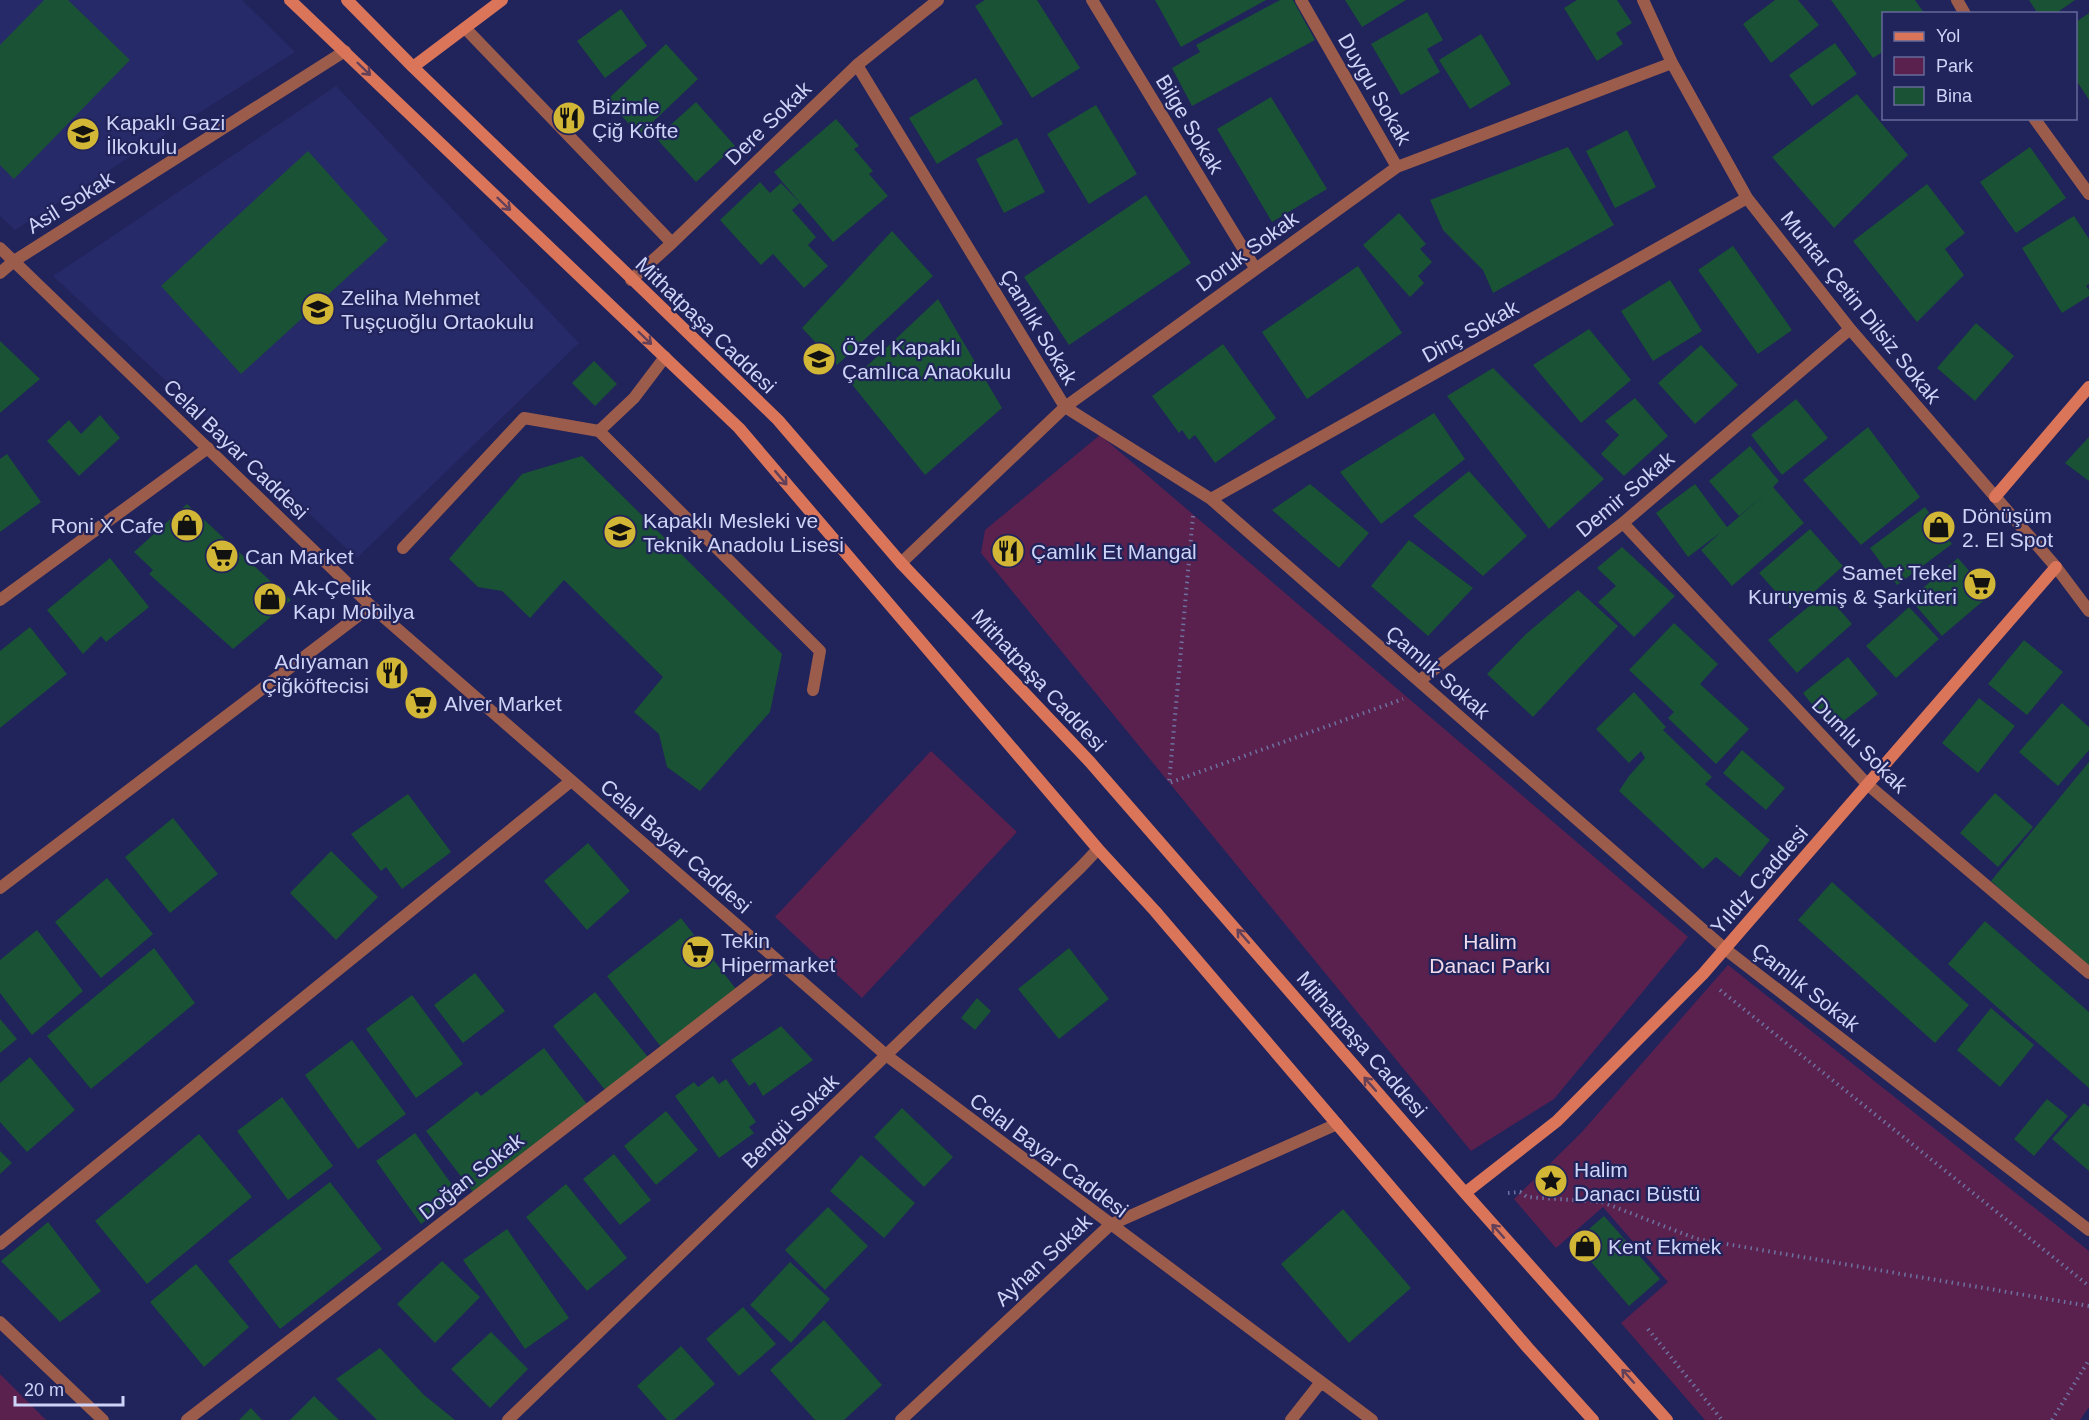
<svg xmlns="http://www.w3.org/2000/svg" width="2089" height="1420" font-family="Arial,sans-serif">
	<style>
		.built { fill: #272a69 }
		.green { fill: #5a214e }
		.building { fill: #195234 }
		.lines { fill: none; stroke-linecap: round; stroke-linejoin: round }
		.path { stroke: #6e72a1; stroke-width: 4; stroke-dasharray: 1.5 4.5; stroke-linecap: butt }
		.lane { stroke: #9c5c4b; stroke-width: 12 }
		.street { stroke: #9c5c4b; stroke-width: 12 }
		.secondary { stroke: #da7559; stroke-width: 12 }
		.oneway { stroke: #62405a }
		.labels { text-anchor: middle; dominant-baseline: central; stroke-width: 4.5; stroke-linejoin: round; paint-order: stroke }
		.street-label { font-size: 21px; fill: #cdd4f7; stroke: #21235b }
		.poi-label { font-size: 21px; fill: #cdd4f7; stroke: #21235b; text-anchor: start }
		.park-label { font-size: 21px; fill: #f1daea; stroke: #21235b }
	</style>
	<rect width="100%" height="100%" fill="#21235b"/>
	<path class="built" d="M0,0h242l53,52 -280,178 -15,-14z
		M336,86l243,257 -222,215 -304,-282z"/>
	<path class="green" d="M1100,435l588,502 -134,162 -83,52 -490,-598 4,-23z
		M931,751l86,81 -155,166 -87,-81z
		M1728,965l361,286v156l-9,13h-375l-84,-97 47,-41 -65,-75 -47,41 -42,-49 67,-66z
		M0,1374l46,46h-46z"/>
	<path class="building" d="M44,0h24l62,60 -116,119 -14,-14v-120z
		M985,0h52l43,68 -48,30 -57,-92z
		M1155,0h111l-85,47z
		M1280,0h13l22,40 -123,66 -20,-38 28,-16 -4,-7z
		M1345,0h61l-44,27z
		M1577,0h40l15,23 -16,10 7,11 -26,17 -33,-53z
		M1775,0h23l21,25 -48,38 -28,-39z
		M1831,0h84l10,14h-41v37l-11,7z
		M2029,0h46l-20,14h-17z
		M621,9l26,37 -42,32 -28,-37z
		M1427,12l16,28 -16,9 13,23 -39,23 -30,-51z
		M2089,13v87l-13,-20v-58z
		M1481,34l30,50 -41,25 -31,-49z
		M1835,43l22,31 -45,32 -23,-31z
		M666,44l32,35 -59,56 -32,-35z
		M976,78l27,46 -66,40 -28,-46z
		M1857,94l51,61 -74,73 -62,-71z
		M1271,97l56,92 -55,33 -55,-93z
		M696,102l39,44 -39,36 -40,-44z
		M1096,105l41,69 -48,30 -42,-70z
		M836,119l23,27 -5,3 19,22 -4,3 19,22 -55,46 -59,-70z
		M1627,130l29,57 -41,21 -29,-57z
		M1017,138l28,54 -41,21 -28,-54z
		M1568,147l46,78 -121,68 -10,-23 -40,-40 -13,-30z
		M2030,147l36,51 -50,35 -36,-51z
		M308,151l80,89 -147,134 -80,-88z
		M760,182l10,11 11,-10 19,20 -8,7 24,27 -8,8 20,21 -24,22 -31,-34 -12,11 -41,-45z
		M1927,184l38,49 -20,16 19,26 -47,47 -64,-81z
		M1146,195l45,68 -122,82 -45,-68z
		M1399,213l27,31 -6,5 12,13 -14,14 6,7 -14,14 -47,-52z
		M2074,216l15,23v45l-3,2 3,4v6l-27,17 -40,-65z
		M892,231l41,45 -96,89 -35,-37z
		M1733,246l59,84 -34,24 -60,-84z
		M1358,266l44,67 -95,66 -45,-67z
		M1670,280l32,51 -49,30 -32,-50z
		M938,299l64,109 -77,67 -75,-93z
		M1976,323l38,33 -39,45 -38,-33z
		M1589,329l42,51 -50,43 -48,-58z
		M0,341l40,38 -40,34z
		M1223,344l53,74 -61,45 -20,-28 -6,5 -7,-10 -3,3 -27,-37z
		M1701,345l37,40 -43,39 -37,-41z
		M594,361l23,23 -22,22 -23,-23z
		M1493,368l111,111 -55,50 -102,-133z
		M1635,398l33,38 -44,40 -23,-22 18,-19 -14,-14z
		M1796,399l32,39 -46,37 -31,-40z
		M1434,413l31,46 -84,65 -41,-52z
		M100,415l20,23 -41,38 -32,-35 22,-21 12,14z
		M1868,427l52,70 -59,48 -58,-65z
		M2089,437v44l-24,-18z
		M1750,446l29,35 -6,6 31,36 -72,63 -31,-36 20,-18 -33,25 -32,-44 39,-29 32,43 38,-33 -26,22 -30,-35z
		M7,454l34,48 -41,30v-73z
		M582,456l200,198 -12,58 -70,79 -33,-24 -8,-33 -25,-22 29,-35 -99,-97 -34,38 -28,-27 -24,-4 -29,-28 73,-85z
		M1469,471l58,65 -44,40 -70,-60z
		M1310,484l59,49 -30,35 -67,-58z
		M187,504l104,96 -58,49 -84,-75 4,-4 -19,-18z
		M1925,507l27,37 -55,41 -27,-37z
		M1810,529l33,37 -50,45 -34,-38z
		M1409,540l64,48 -45,48 -57,-50z
		M1622,547l53,49 -41,41 -36,-35 18,-16 -19,-18z
		M110,558l39,49 -43,35 -5,-6 -18,18 -36,-44z
		M1958,558l32,37 -48,41 -32,-37z
		M1578,590l40,36 -85,91 -46,-43 39,-40z
		M1825,593l27,31 -55,49 -29,-33z
		M1909,607l30,32 -43,39 -30,-32z
		M1674,623l44,41 -18,20 49,45 -33,35 -48,-46 6,-6 -45,-42z
		M30,627l37,47 -67,54v-77z
		M2024,640l39,32 -36,43 -39,-31z
		M1848,657l30,37 -46,36 -29,-37z
		M1634,692l32,35 -3,3 49,47 -7,7 65,56 -30,37 -24,-20 -13,12 -84,-78 10,-15 16,-18 -4,-7 -12,12 -33,-34z
		M1979,698l36,28 -37,47 -36,-30z
		M2062,703l27,24v23l-31,36 -39,-34z
		M1742,750l43,38 -19,22 -43,-37z
		M2089,762v208l-98,-89z
		M1995,793l38,34 -35,40 -38,-34z
		M408,794l43,58 -49,37 -16,-22 -5,4 -30,-37z
		M173,818l45,56 -48,39 -45,-56z
		M588,843l42,48 -43,39 -43,-49z
		M331,851l47,46 -42,43 -46,-47z
		M107,878l46,56 -52,44 -46,-56z
		M1832,882l137,123 -34,38 -137,-123z
		M681,918l55,71 -75,58 -54,-71z
		M1985,921l104,91v76l-141,-124z
		M37,930l46,61 -51,44 -32,-42v-33z
		M154,948l41,55 -104,86 -44,-53z
		M1069,948l40,51 -50,40 -41,-50z
		M475,973l30,38 -42,32 -29,-38z
		M595,992l53,65 -42,34 -53,-65z
		M412,995l51,69 -47,34 -50,-69z
		M977,998l14,13 -16,19 -14,-12z
		M1991,1008l43,37 -34,42 -43,-37z
		M0,1019l17,20 -17,14z
		M781,1026l32,34 -50,36 -8,-14 -6,4 -18,-26z
		M352,1040l54,74 -48,35 -53,-74z
		M544,1048l43,56 -114,88 -47,-61 51,-40 4,5z
		M30,1057l45,53 -48,42 -27,-30v-39z
		M713,1076l6,8 7,-5 30,43 -7,5 5,6 -35,25 -44,-62 19,-14 4,5z
		M282,1097l51,69 -45,34 -51,-69z
		M2047,1099l21,17 -34,40 -20,-17z
		M2084,1103l5,4v64l-37,-32z
		M902,1108l51,49 -29,30 -50,-50z
		M666,1111l32,39 -42,35 -32,-39z
		M415,1133l45,63 -39,28 -45,-63z
		M199,1134l53,63 -105,87 -52,-63z
		M0,1151l12,12 -12,11z
		M614,1154l37,46 -31,25 -37,-46z
		M861,1155l54,48 -31,35 -54,-47z
		M330,1182l52,67 -102,80 -52,-68z
		M566,1184l61,74 -40,33 -61,-74z
		M828,1207l40,39 -43,44 -40,-40z
		M1343,1209l68,79 -62,55 -68,-79z
		M1604,1216l56,63 -31,27 -55,-64z
		M48,1222l53,69 -41,31 -59,-61z
		M507,1229l62,89 -44,31 -62,-89z
		M442,1261l38,36 -45,46 -38,-39z
		M790,1262l40,37 -39,44 -41,-38z
		M196,1264l53,63 -45,40 -54,-65z
		M743,1307l33,37 -37,32 -33,-37z
		M824,1320l58,65 -38,35h-29l-45,-50z
		M491,1332l37,37 -38,39 -39,-39z
		M681,1346l34,38 -41,36h-7l-30,-34z
		M380,1348l44,47 31,25h-78l-41,-41z
		M314,1396l25,24h-49z
		M251,1408l11,12h-23z"/>
	<g class="lines">
		<path class="path" d="M1193,516l-24,267 234,-84
			M1720,990l369,296
			M1508,1193l12,-1 7,5 75,5 95,37 392,67
			M1648,1329l74,91
			M2052,1420l37,-60"/>
		<path class="lane" d="M599,431l221,220 -7,39
			M403,548l121,-130 75,13 35,-33 31,-41"/>
		<path class="street" d="M1092,0l163,268
			M1301,0l96,167
			M1643,0l29,63 75,135 103,131 206,238 33,44
			M1957,0l8,14
			M465,28l207,215
			M857,65l208,342 146,92 514,450 364,281
			M2034,118l55,76
			M0,248l371,358 515,449 486,365
			M0,273l14,-12 331,-210
			M631,280l41,-37 185,-178 81,-65
			M1211,499l536,-301
			M1623,523l244,261 222,189
			M901,563l164,-156 332,-240 275,-104
			M0,600l208,-152
			M1419,681l204,-158 227,-194
			M0,888l371,-282
			M0,1244l571,-463
			M0,1322l103,98
			M187,1420l592,-458
			M508,1420l573,-553 17,-18
			M901,1420l209,-195 227,-101
			M1291,1420l30,-38"/>
		<path class="secondary" d="M290,0l449,428 359,421 57,62 373,437 65,72
			M347,0l66,67 365,353 123,143 189,199 375,431 202,227
			M413,67l89,-67
			M1995,497l94,-110
			M1465,1193l92,-72 146,-147 353,-407"/>
	</g>
	<defs><path id="oneway-shaft" d="M-6 0H5M1.5-3L5.5 0L1.5 3" fill="none" stroke-width="1.6" stroke-linecap="round" stroke-linejoin="round" transform="scale(1.5)"/></defs>
	<g class="oneway">
		<use href="#oneway-shaft" transform="translate(364 69) rotate(44)"/>
		<use href="#oneway-shaft" transform="translate(504 204) rotate(44)"/>
		<use href="#oneway-shaft" transform="translate(645 338) rotate(44)"/>
		<use href="#oneway-shaft" transform="translate(781 478) rotate(50)"/>
		<use href="#oneway-shaft" transform="translate(1243 936) rotate(-131)"/>
		<use href="#oneway-shaft" transform="translate(1370 1084) rotate(-131)"/>
		<use href="#oneway-shaft" transform="translate(1498 1231) rotate(-132)"/>
		<use href="#oneway-shaft" transform="translate(1628 1376) rotate(-132)"/>
	</g>
	<defs>
		<g id="restaurant-disc" transform="scale(1.725)"><circle r="9.5" fill="#d2b635" stroke="#21235b"/><path d="M-5-6h1v4h1v-4h1v4h1v-4h1v5L-1.5 .5V6h-2V.5L-5-1ZM5-6V6H3V1.5H1.5Q1.5-4 5-6Z" fill="#111"/></g>
		<g id="school-disc" transform="scale(1.725)"><circle r="9.5" fill="#d2b635" stroke="#21235b"/><path d="M0-5L7-2L0 1L-7-2ZM-4 1L0 2.5L4 1V4Q0 6-4 4Z" fill="#111"/></g>
		<g id="shop-disc" transform="scale(1.725)"><circle r="9.5" fill="#d2b635" stroke="#21235b"/><path d="M-5-2.5h2.3a2.7 3.5 0 0 1 5.4 0H5L5.5 6h-11ZM-1.5-2.5h3a1.5 2.3 0 0 0-3 0Z" fill="#111"/></g>
		<g id="supermarket-disc" transform="scale(1.725)"><circle r="9.5" fill="#d2b635" stroke="#21235b"/><path d="M-6-5.5h2.5l.6 2H6L4.5 2H-2.5L-4.4-4H-6ZM-1.5 3.2a1.3 1.3 0 1 0 .1 0ZM3 3.2a1.3 1.3 0 1 0 .1 0Z" fill="#111"/></g>
		<g id="sight-disc" transform="scale(1.725)"><circle r="9.5" fill="#d2b635" stroke="#21235b"/><path d="M0-6L1.8-2.2L6-1.7L2.9 1.2L3.7 5.4L0 3.3L-3.7 5.4L-2.9 1.2L-6-1.7L-1.8-2.2Z" fill="#111"/></g>
	</defs>
	<g fill-rule="evenodd">
		<use href="#restaurant-disc" x="569" y="118"/>
		<use href="#school-disc" x="83" y="134"/>
		<use href="#school-disc" x="318" y="309"/>
		<use href="#school-disc" x="819" y="359"/>
		<use href="#shop-disc" x="187" y="525"/>
		<use href="#shop-disc" x="1939" y="527"/>
		<use href="#school-disc" x="620" y="532"/>
		<use href="#restaurant-disc" x="1008" y="551"/>
		<use href="#supermarket-disc" x="222" y="556"/>
		<use href="#supermarket-disc" x="1980" y="584"/>
		<use href="#shop-disc" x="270" y="599"/>
		<use href="#restaurant-disc" x="392" y="673"/>
		<use href="#supermarket-disc" x="421" y="703"/>
		<use href="#supermarket-disc" x="698" y="952"/>
		<use href="#sight-disc" x="1551" y="1181"/>
		<use href="#shop-disc" x="1585" y="1246"/>
	</g>
	<g class="labels">
		<g class="street-label">
			<text transform="translate(1375 89) rotate(60)">Duygu Sokak</text>
			<text transform="translate(768 123) rotate(-44)">Dere Sokak</text>
			<text transform="translate(1190 124) rotate(59)">Bilge Sokak</text>
			<text transform="translate(70 202) rotate(-32)">Asil Sokak</text>
			<text transform="translate(1247 251) rotate(-36)">Doruk Sokak</text>
			<text transform="translate(1861 307) rotate(51)">Muhtar Çetin Dilsiz Sokak</text>
			<text transform="translate(706 325) rotate(44)">Mithatpaşa Caddesi</text>
			<text transform="translate(1039 327) rotate(59)">Çamlık Sokak</text>
			<text transform="translate(1470 331) rotate(-29)">Dinç Sokak</text>
			<text transform="translate(236 449) rotate(44)">Celal Bayar Caddesi</text>
			<text transform="translate(1625 494) rotate(-40)">Demir Sokak</text>
			<text transform="translate(1438 672) rotate(41)">Çamlık Sokak</text>
			<text transform="translate(1039 680) rotate(47)">Mithatpaşa Caddesi</text>
			<text transform="translate(1860 745) rotate(45)">Dumlu Sokak</text>
			<text transform="translate(676 846) rotate(41)">Celal Bayar Caddesi</text>
			<text transform="translate(1759 880) rotate(-49)">Yıldız Caddesi</text>
			<text transform="translate(1806 987) rotate(38)">Çamlık Sokak</text>
			<text transform="translate(1362 1044) rotate(49)">Mithatpaşa Caddesi</text>
			<text transform="translate(790 1121) rotate(-44)">Bengü Sokak</text>
			<text transform="translate(1049 1155) rotate(37)">Celal Bayar Caddesi</text>
			<text transform="translate(471 1176) rotate(-38)">Doğan Sokak</text>
			<text transform="translate(1043 1260) rotate(-43)">Ayhan Sokak</text>
		</g>
		<g class="poi-label">
			<text x="592" y="106">Bizimle<tspan x="592" dy="24">Çiğ Köfte</tspan></text>
			<text x="106" y="122">Kapaklı Gazi<tspan x="106" dy="24">İlkokulu</tspan></text>
			<text x="341" y="297">Zeliha Mehmet<tspan x="341" dy="24">Tuşçuoğlu Ortaokulu</tspan></text>
			<text x="842" y="347">Özel Kapaklı<tspan x="842" dy="24">Çamlıca Anaokulu</tspan></text>
			<text x="1962" y="515">Dönüşüm<tspan x="1962" dy="24">2. El Spot</tspan></text>
			<text x="643" y="520">Kapaklı Mesleki ve<tspan x="643" dy="24">Teknik Anadolu Lisesi</tspan></text>
			<text x="164" y="525" text-anchor="end">Roni X Cafe</text>
			<text x="1031" y="551">Çamlık Et Mangal</text>
			<text x="245" y="556">Can Market</text>
			<text x="1957" y="572" text-anchor="end">Samet Tekel<tspan x="1957" dy="24">Kuruyemiş &amp; Şarküteri</tspan></text>
			<text x="293" y="587">Ak-Çelik<tspan x="293" dy="24">Kapı Mobilya</tspan></text>
			<text x="369" y="661" text-anchor="end">Adıyaman<tspan x="369" dy="24">Çiğköftecisi</tspan></text>
			<text x="444" y="703">Alver Market</text>
			<text x="721" y="940">Tekin<tspan x="721" dy="24">Hipermarket</tspan></text>
			<text x="1574" y="1169">Halim<tspan x="1574" dy="24">Danacı Büstü</tspan></text>
			<text x="1608" y="1246">Kent Ekmek</text>
		</g>
		<g class="park-label">
			<text x="1490" y="941">Halim<tspan x="1490" dy="24">Danacı Parkı</tspan></text>
		</g>
	</g>
	<rect x="1882" y="12" width="195" height="108" fill="#21235b" stroke="#666a99" stroke-width="1.5"/>
	<rect x="1894" y="32" width="30" height="9" fill="#da7559" stroke="#666a99" stroke-width="1.5"/>
	<text x="1936" y="42" font-size="18" fill="#cdd4f7">Yol</text>
	<rect x="1894" y="57" width="30" height="18" fill="#5a214e" stroke="#666a99" stroke-width="1.5"/>
	<text x="1936" y="72" font-size="18" fill="#cdd4f7">Park</text>
	<rect x="1894" y="87" width="30" height="18" fill="#195234" stroke="#666a99" stroke-width="1.5"/>
	<text x="1936" y="102" font-size="18" fill="#cdd4f7">Bina</text>
	<path d="M15 1396v9h108v-9" fill="none" stroke="#cdd4f7" stroke-width="3"/>
	<text x="24" y="1396" font-size="18" fill="#cdd4f7" stroke="#21235b" stroke-width="4.5" paint-order="stroke">20 m</text>
</svg>
